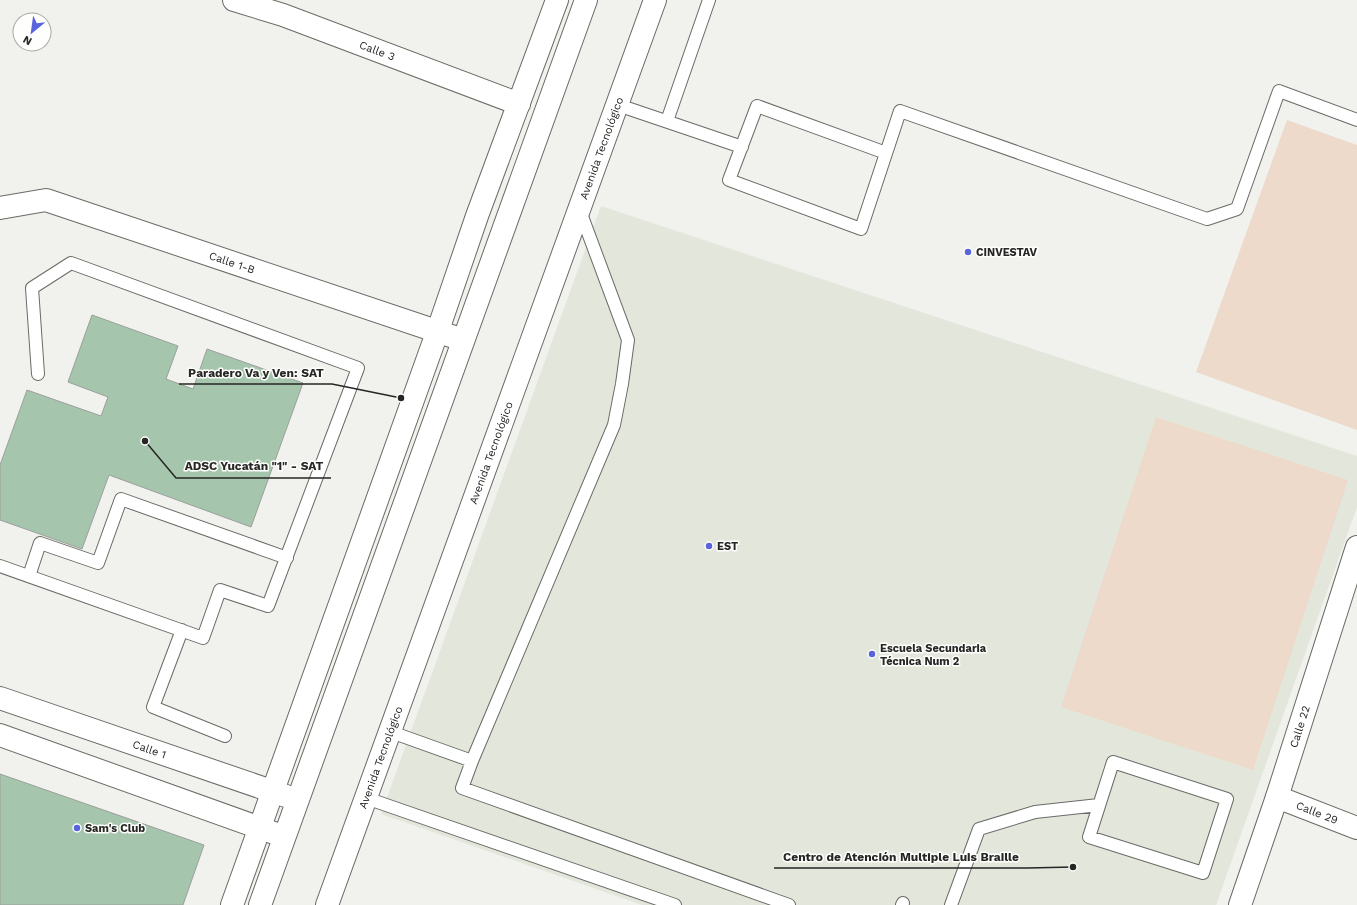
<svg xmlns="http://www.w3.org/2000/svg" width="1357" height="905" font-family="'Work Sans',sans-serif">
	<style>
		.built { fill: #e3e7db }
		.green { fill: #eddaca }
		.building { fill: #a5c6ad; stroke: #9b9f9b }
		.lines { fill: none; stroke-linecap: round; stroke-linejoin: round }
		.service-casing { stroke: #696b66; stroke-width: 14 }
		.minor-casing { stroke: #696b66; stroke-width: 24 }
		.primary-casing { stroke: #696b66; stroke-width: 24 }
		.service { stroke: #fff; stroke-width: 12 }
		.minor { stroke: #fff; stroke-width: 22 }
		.primary { stroke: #fff; stroke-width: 22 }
		.poi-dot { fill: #5964db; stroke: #fefffd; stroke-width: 1.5 }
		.labels { text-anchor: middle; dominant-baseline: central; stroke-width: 3; stroke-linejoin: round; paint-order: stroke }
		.street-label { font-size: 11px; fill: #262624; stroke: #fefffd }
		.poi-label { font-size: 11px; font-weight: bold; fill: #262624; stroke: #fefffd; text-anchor: start }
		.leader { fill: none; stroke: #262624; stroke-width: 1.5 }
		.callout-dot { fill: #262624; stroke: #fefffd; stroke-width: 1.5 }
		.callout-label { font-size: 12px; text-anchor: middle; font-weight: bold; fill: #262624; stroke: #fefffd; stroke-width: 3; stroke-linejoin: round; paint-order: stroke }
	</style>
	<rect width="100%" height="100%" fill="#f1f2ed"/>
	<path class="built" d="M601,206l756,250v51l-141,398h-574l-261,-91z"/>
	<path class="green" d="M1287,120l70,25v285l-161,-58z
		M1156,417l192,63 -95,290 -192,-63z"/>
	<path class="building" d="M92,315l86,31 -12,33 27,10 14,-40 96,34 -52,144 -142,-52 -27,74 -82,-29v-55l27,-75 74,26 7,-19 -40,-15z
		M0,774l204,71 -21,60h-183z"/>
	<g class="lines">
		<g class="service-casing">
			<path id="service" d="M618,105l124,42
				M667,121l42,-121
				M886,153l-129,-47 -28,74 132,49 39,-118 307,108 30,-10 42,-118 78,29
				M0,566l203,72 17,-48 48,16 90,-238 -287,-105 -39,25 6,86
				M29,576l11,-33 58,20 23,-64 166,59
				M182,630l-29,77 72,29
				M391,732l81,29 142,-336 8,-41 6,-44 -48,-129
				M472,761l-10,27 327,117
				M1113,762l114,37 -24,74 -114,-36z
				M366,798l309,107
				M902,905l1,-2
				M951,905l28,-76 56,-17 64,-7"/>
		</g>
		<g class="minor-casing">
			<g id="minor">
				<path id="s1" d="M234,0l49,15 236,89"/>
				<path id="s2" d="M0,208l46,-8 417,140"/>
				<path id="s3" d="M0,698l286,98"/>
				<path d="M0,735l274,98"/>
				<path id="s4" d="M1277,797l80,31"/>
				<path d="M232,905l206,-575 39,-114 80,-216"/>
				<path id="s5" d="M1240,905l37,-108 80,-250"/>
			</g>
		</g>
		<g class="primary-casing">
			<g id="primary">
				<path d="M260,905l326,-905"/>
				<path id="s6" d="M327,905l328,-905"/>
			</g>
		</g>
		<use href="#service" class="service"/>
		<use href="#minor" class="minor"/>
		<use href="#primary" class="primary"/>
	</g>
	<g class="poi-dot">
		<circle cx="968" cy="252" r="4"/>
		<circle cx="709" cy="546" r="4"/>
		<circle cx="872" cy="654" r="4"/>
		<circle cx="77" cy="828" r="4"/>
	</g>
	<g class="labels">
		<g class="street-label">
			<text stroke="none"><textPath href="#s1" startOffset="152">Calle 3</textPath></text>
			<text stroke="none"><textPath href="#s6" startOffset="805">Avenida Tecnológico</textPath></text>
			<text stroke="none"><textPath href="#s2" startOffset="243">Calle 1-B</textPath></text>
			<text stroke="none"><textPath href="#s6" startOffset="481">Avenida Tecnológico</textPath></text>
			<text stroke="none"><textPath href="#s5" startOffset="188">Calle 22</textPath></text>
			<text stroke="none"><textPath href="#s3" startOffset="158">Calle 1</textPath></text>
			<text stroke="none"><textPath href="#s6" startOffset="157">Avenida Tecnológico</textPath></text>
			<text stroke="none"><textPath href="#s4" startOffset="43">Calle 29</textPath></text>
		</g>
		<g class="poi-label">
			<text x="976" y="252">CINVESTAV</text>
			<text x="717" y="546">EST</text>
			<text x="880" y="648">Escuela Secundaria<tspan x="880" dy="13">Técnica Num 2</tspan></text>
			<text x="85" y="828">Sam's Club</text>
		</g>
	</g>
	<path class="leader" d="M401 398L332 384H179M145 441L176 478H331M1073 867L1027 868H774"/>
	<g class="callout-dot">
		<circle cx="401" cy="398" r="4"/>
		<circle cx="145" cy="441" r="4"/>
		<circle cx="1073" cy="867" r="4"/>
	</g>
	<g class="callout-label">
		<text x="256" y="377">Paradero Va y Ven: SAT</text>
		<text x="254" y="470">ADSC Yucatán "1" - SAT</text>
		<text x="901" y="861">Centro de Atención Multiple Luis Braille</text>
	</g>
	<g transform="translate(32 32) rotate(209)"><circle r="19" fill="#fefffd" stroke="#a8a8a6"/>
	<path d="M0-3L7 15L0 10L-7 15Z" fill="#5964db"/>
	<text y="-6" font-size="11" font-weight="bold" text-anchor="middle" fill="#262624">N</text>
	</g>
</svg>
